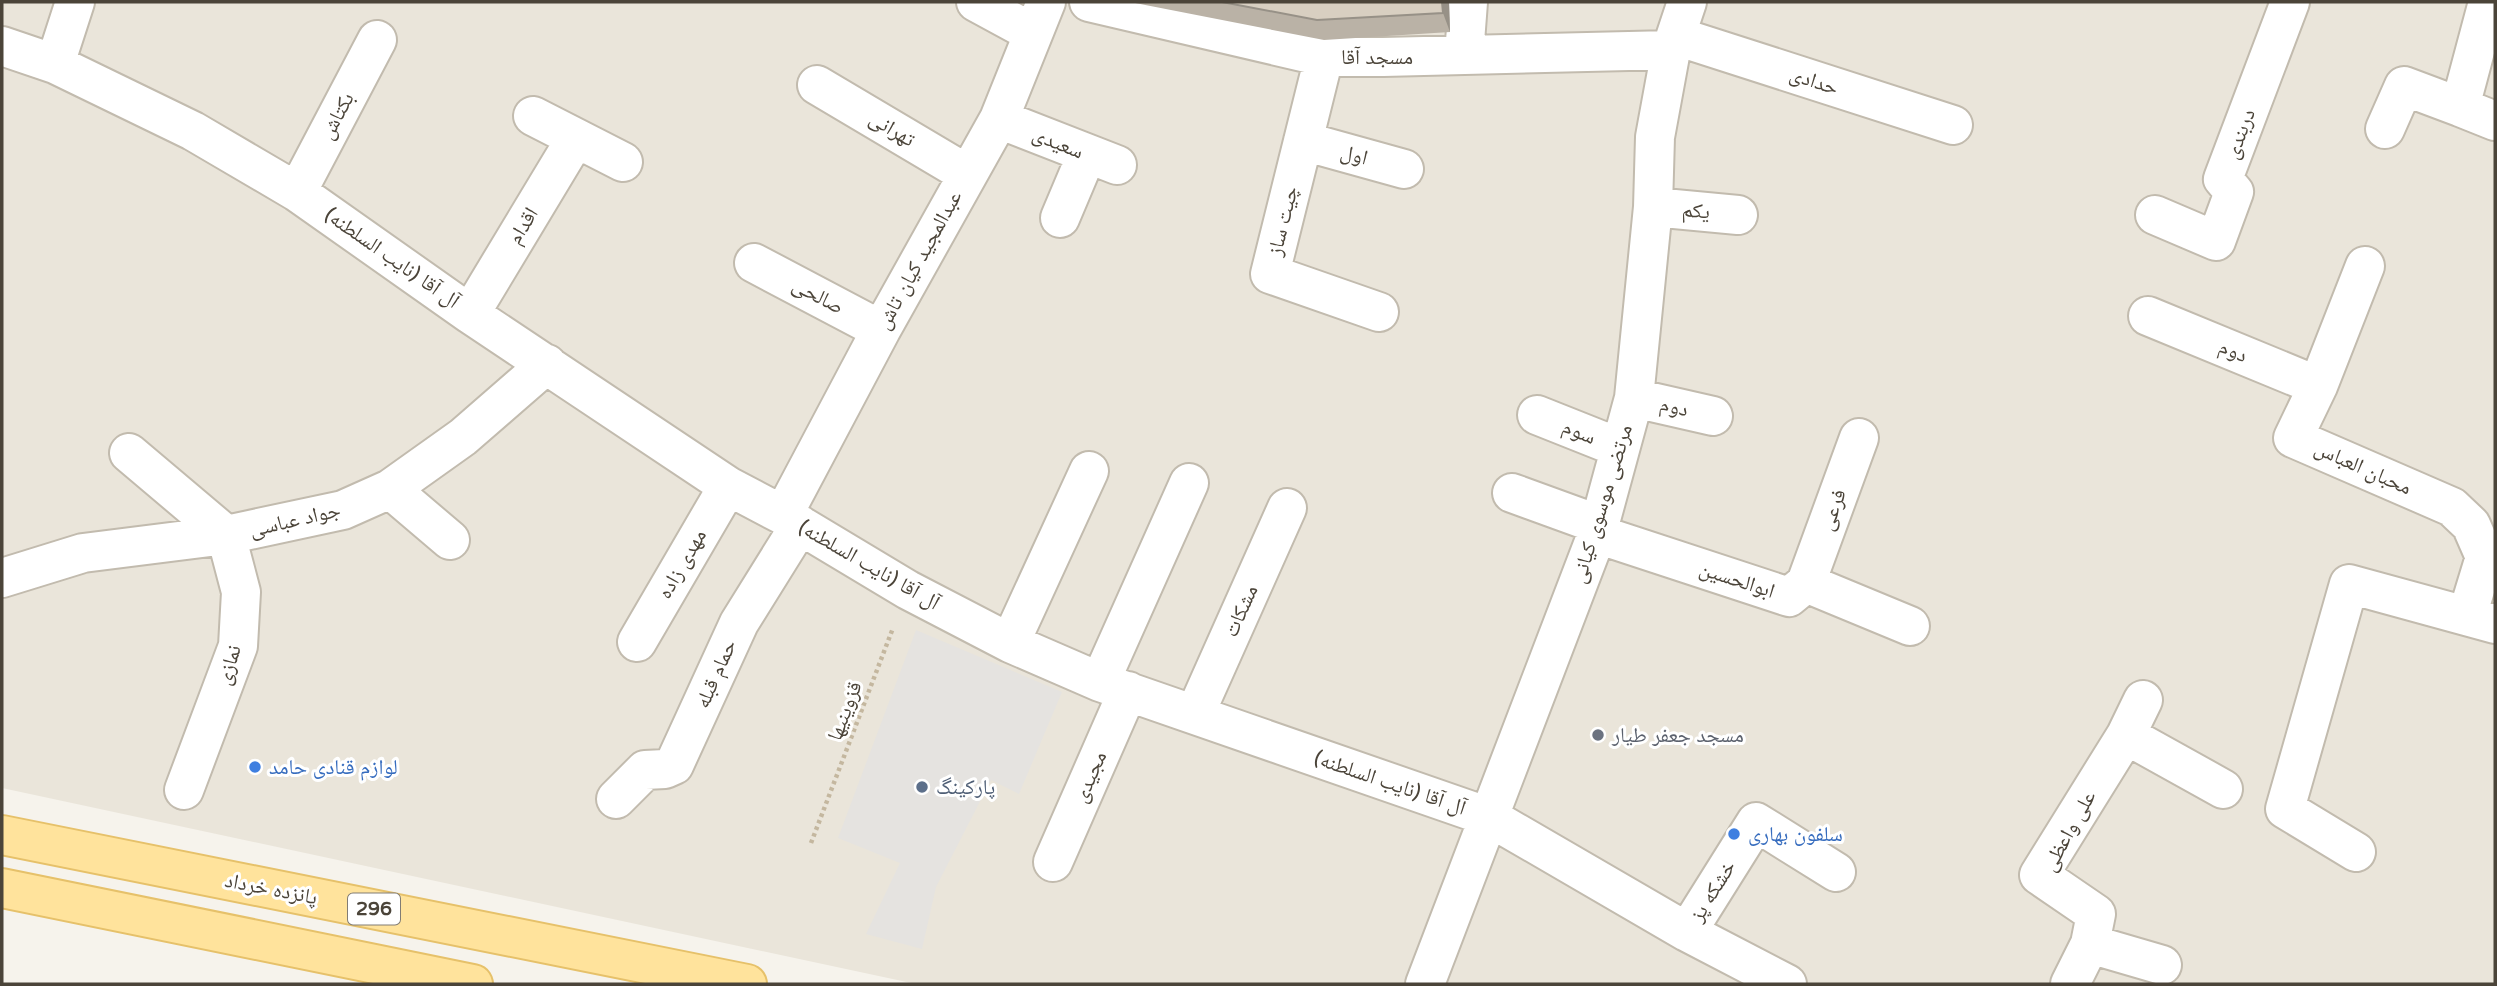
<svg xmlns="http://www.w3.org/2000/svg" width="2497" height="986" font-family="'Varela Round','Noto Naskh Arabic',sans-serif">
	<style>
		.residential { fill: #eae5da }
		.parking { fill: #e5e3e0 }
		.lines { fill: none; stroke-linecap: round; stroke-linejoin: round }
		.minor-casing { stroke: #c2bbae; stroke-width: 42 }
		.primary-casing { stroke: #e6c16a; stroke-width: 42 }
		.path { stroke: #c4b79f; stroke-width: 4.5; stroke-dasharray: 3.5 3.5; stroke-linecap: butt }
		.minor { stroke: #fff; stroke-width: 38 }
		.primary { stroke: #ffe39c; stroke-width: 38 }
		.wall { fill: #bab2a6 }
		.shaded-wall { fill: #979187 }
		.building { fill: #d8cfc1; stroke: #979187; stroke-width: 2 }
		.worship-dot { fill: #6b7280; stroke: #fff; stroke-width: 2.5 }
		.shop-dot { fill: #3f7fe0; stroke: #fff; stroke-width: 2.5 }
		.service-dot { fill: #5c6f8a; stroke: #fff; stroke-width: 2.5 }
		.labels { text-anchor: middle; dominant-baseline: central; stroke-width: 6; stroke-linejoin: round; paint-order: stroke }
		.shield { fill: #fff; stroke: #817c74; stroke-width: 2 }
		.shield-label { font-size: 19px; font-weight: bold; fill: #4b4439 }
		.street-label { font-size: 21px; fill: #4b4439; stroke: #fff }
		.worship-label { font-size: 21px; fill: #5b616d; stroke: #fff; text-anchor: start }
		.shop-label { font-size: 21px; fill: #366cbe; stroke: #fff; text-anchor: start }
		.service-label { font-size: 21px; fill: #4e5e75; stroke: #fff; text-anchor: start }
	</style>
	<rect width="100%" height="100%" fill="#f6f3ec"/>
	<path class="residential" d="M2,2h2493v982h-1579l-914,-196z"/>
	<path class="parking" d="M916,630l146,62 -43,102 -28,-14 -55,107 -14,62 -56,-15 34,-71 -62,-25z"/>
	<g class="lines">
		<g class="minor-casing">
			<path id="minor" d="M976,2l57,31
				M1089,2l235,55h59l288,-7
				M2488,2l-28,105 35,14
				M1676,36l277,89
				M2,46l53,18 138,67 104,61 173,122 258,172 55,29 125,75 102,53 90,39 389,135 198,115 100,52
				M1464,55l4,-53
				M1324,57l-54,217 109,38
				M55,64l20,-62
				M817,85l150,89
				M533,116l90,46
				M999,119l118,46
				M2385,129l19,-43 56,21
				M1303,141l101,28
				M297,192l80,-152
				M1653,207l85,8
				M2155,215l61,26 18,-49 -11,-13 67,-177
				M1060,218l27,-64
				M754,263l127,67
				M2365,266l-47,120 -25,52 159,69 19,18 14,32 -18,59
				M470,314l106,-176
				M2148,316l170,70
				M1634,398l79,18
				M1537,415l83,33
				M129,453l97,82
				M390,489l60,51
				M1512,493l88,32
				M783,515l98,-185 118,-211 47,-117
				M1597,534l192,63 17,-14 104,43
				M2,578l81,-25 143,-18 117,-25 47,-21 73,-52 84,-73
				M1806,583l53,-145
				M637,642l91,-156
				M1010,643l79,-172
				M1100,682l89,-199
				M1195,714l92,-206
				M2126,735l97,54
				M184,790l54,-144 3,-54 -15,-57
				M616,799l29,-29 20,-1 9,-4 65,-142 61,-98
				M2356,852l-71,-43 64,-225 146,40
				M1053,862l75,-171
				M1687,932l69,-110 80,50
				M2090,944l72,21
				M1425,984l172,-450 37,-136 19,-191 2,-70 16,-87 16,-48
				M2070,984l20,-40 6,-30 -57,-39 87,-140 17,-35"/>
		</g>
		<g class="primary-casing">
			<path id="primary" d="M2,835l745,149
				M2,888l471,96"/>
		</g>
		<path class="path" d="M811,843l82,-215"/>
		<use href="#minor" class="minor"/>
		<use href="#primary" class="primary"/>
	</g>
	<path class="wall" d="M1130,2h319l1,30 -126,8z"/>
	<path class="shaded-wall" d="M1442,2h7l1,30 -7,-19z"/>
	<path class="building" d="M1222,2h220l1,11 -126,7z"/>
	<circle class="worship-dot" cx="1598" cy="735" r="7"/>
	<g class="shop-dot">
		<circle cx="255" cy="767" r="7"/>
		<circle cx="1734" cy="834" r="7"/>
	</g>
	<circle class="service-dot" cx="922" cy="787" r="7"/>
	<g class="labels">
		<rect class="shield" x="348" y="893.5" width="52" height="31" rx="5"/>
		<g class="shield-label">
			<text x="374" y="909">296</text>
		</g>
		<g class="street-label">
			<text x="1377" y="57">مسجد آقا</text>
			<text transform="translate(1814 81) rotate(18)">حدادی</text>
			<text transform="translate(337 116) rotate(-62)">بکتاش</text>
			<text transform="translate(892 129) rotate(31)">تهرانی</text>
			<text transform="translate(2240 134) rotate(-69)">دربندی</text>
			<text transform="translate(1058 143) rotate(22)">سعیدی</text>
			<text transform="translate(1354 155) rotate(15)">اول</text>
			<text transform="translate(1696 211) rotate(5)">یکم</text>
			<text transform="translate(1283 221) rotate(-76)">چیت ساز</text>
			<text transform="translate(523 226) rotate(-59)">اقدام</text>
			<text transform="translate(392 258) rotate(35)">آل آقا (نایب السلطنه)</text>
			<text transform="translate(919 260) rotate(-61)">عبدالمجید کیان تاش</text>
			<text transform="translate(818 296) rotate(28)">صالحی</text>
			<text transform="translate(2233 351) rotate(22)">دوم</text>
			<text transform="translate(1674 407) rotate(13)">دوم</text>
			<text transform="translate(1579 432) rotate(22)">سوم</text>
			<text transform="translate(2363 468) rotate(24)">محبان العباس</text>
			<text transform="translate(1602 504) rotate(-73)">مرتضی موسوی کیانی</text>
			<text transform="translate(1833 510) rotate(-70)">فرعی</text>
			<text transform="translate(295 520) rotate(-13)">جواد عباسی</text>
			<text transform="translate(682 564) rotate(-60)">مهدی زاده</text>
			<text transform="translate(869 565) rotate(30)">آل آقا (نایب السلطنه)</text>
			<text transform="translate(1737 580) rotate(18)">ابوالحسین</text>
			<text transform="translate(1241 611) rotate(-66)">مشکات</text>
			<text transform="translate(229 665) rotate(-73)">نمازی</text>
			<text transform="translate(716 674) rotate(-66)">حمام قبله</text>
			<text transform="translate(845 711) rotate(-69)">قزوینیها</text>
			<text transform="translate(1090 777) rotate(-66)">مجیدی</text>
			<text transform="translate(1390 783) rotate(19)">آل آقا (نایب السلطنه)</text>
			<text transform="translate(2069 831) rotate(-61)">علی واعظی</text>
			<text transform="translate(271 889) rotate(11)">پانزده خرداد</text>
			<text transform="translate(1713 891) rotate(-58)">خشکه پز</text>
		</g>
		<g class="worship-label">
			<text x="1612" y="735">مسجد جعفر طیار</text>
		</g>
		<g class="shop-label">
			<text x="269" y="767">لوازم قنادی حامد</text>
			<text x="1748" y="834">سلفون بهاری</text>
		</g>
		<g class="service-label">
			<text x="936" y="787">پارکینگ</text>
		</g>
	</g>
	<rect width="2497" height="986" fill="none" stroke="#4b4439" stroke-width="7"/>
</svg>
